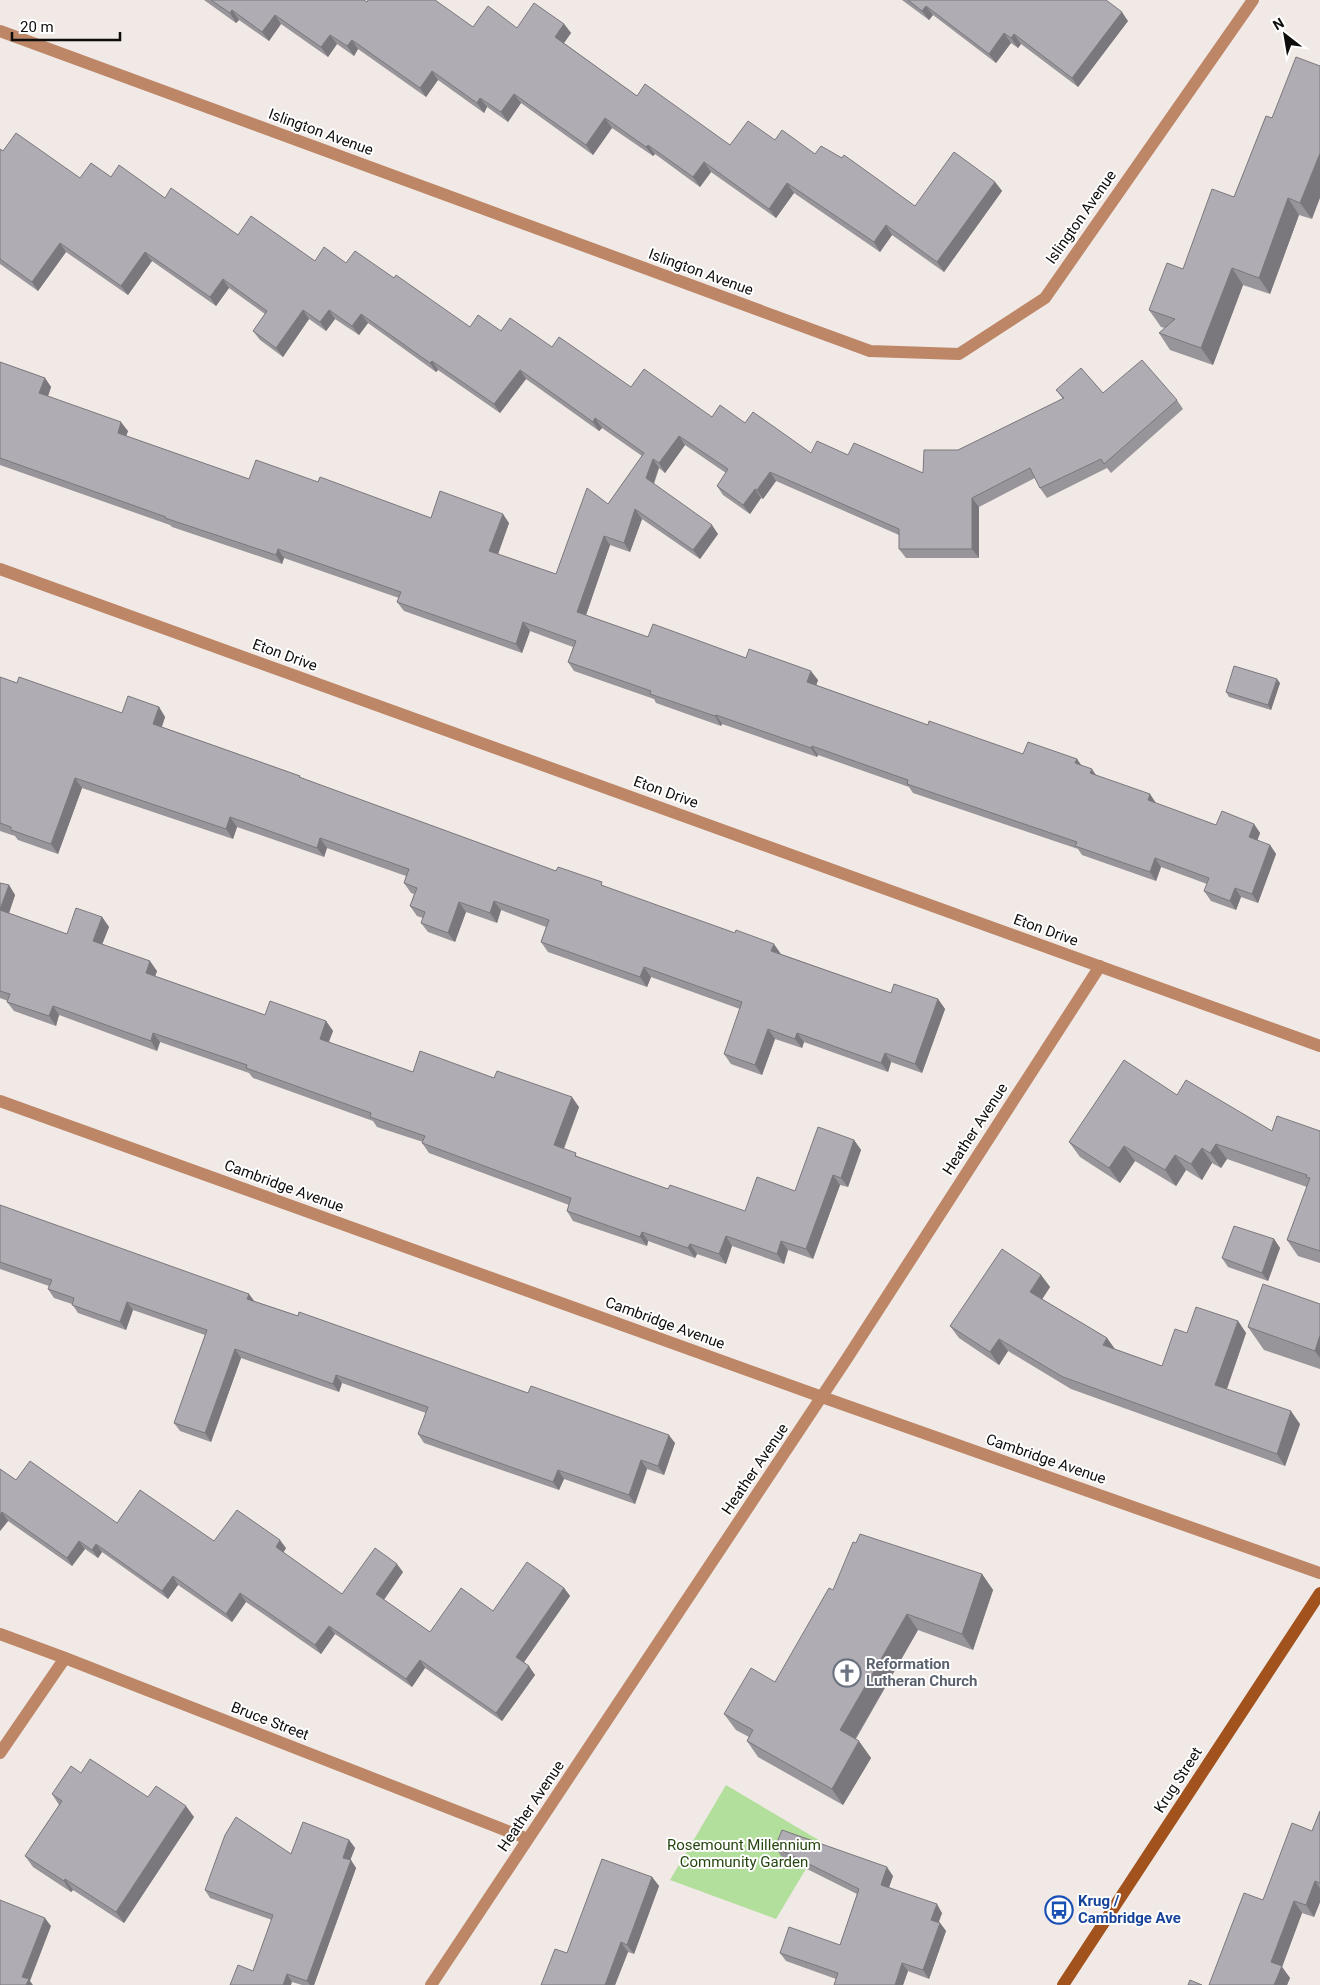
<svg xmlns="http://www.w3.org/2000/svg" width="1320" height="1985" font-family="Roboto,sans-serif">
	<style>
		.green { fill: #b2df9b }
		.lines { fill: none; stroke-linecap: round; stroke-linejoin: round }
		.street { stroke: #bd8667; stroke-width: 12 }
		.secondary { stroke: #a2521d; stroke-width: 12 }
		.wall { fill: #97949a }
		.shaded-wall { fill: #7b787d }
		.building { fill: #b0acb3; stroke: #7b787d }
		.labels { text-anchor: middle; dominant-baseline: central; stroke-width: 4; stroke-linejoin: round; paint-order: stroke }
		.street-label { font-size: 15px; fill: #0f0d0c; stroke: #fff }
		.worship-label { font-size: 15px; font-weight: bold; fill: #5b616d; stroke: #fff; text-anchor: start }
		.park-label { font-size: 15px; fill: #264710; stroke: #fff }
		.transit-label { font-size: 15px; font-weight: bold; fill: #164399; stroke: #fff; text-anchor: start }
	</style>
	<rect width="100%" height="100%" fill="#f1e9e5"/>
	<path class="green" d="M726,1785l96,57 -46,77 -106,-39z"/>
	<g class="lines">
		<path class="street" d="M0,31l870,320 89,3 86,-56 208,-298
			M0,569l1320,477
			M0,1101l822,296 498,176
			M0,1634l65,24 463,181
			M0,1753l65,-95
			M431,1985l415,-625 254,-394"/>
		<path class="secondary" d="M1063,1985l257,-392"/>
	</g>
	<path class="wall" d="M204,0h160l3,2 106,25 44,1 47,-4 7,9 -7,10 73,53 93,49 45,-5 40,14 100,52 80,-24 7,9 -58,81 -52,-37 -12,17 -86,-59 -18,25 -65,-46 -11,15 -45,-33 -2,2 -41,-28 -19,27 -72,-52 -13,19 -21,-15 -3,6 -46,-33 -12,17 -68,-48 -4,7 -17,-12 -9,13 -47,-33 -12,17 -30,-21 -3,3z
		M902,0h204l22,21 -50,66 -57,-43 -3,4 -7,-5 -15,20 -63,-48 -4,5z
		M1266,116l46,103 -13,-4 -29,79 -27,-9 -30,80 -43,-15 -11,-17 6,-5 -4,-1 -12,-17 34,-41 51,-72z
		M0,149l3,2 77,27 31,-1 54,21 73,37 77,26 31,2 48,15 76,49 31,4 51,16 79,40 81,30 33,6 66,30 37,2 75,18 35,-23 105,-51 -7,-9 121,10 6,9 -72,64 -4,-5 -60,30 -7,-10 -5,-10 -56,29v51h-73l-7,-9v-14l-123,-54 -13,18 -2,-1 -11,16 -27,-19 -6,-9 9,-13 -41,-28 -20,28 -6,-5 -5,16 64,50 -18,25 -58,-40 -12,33 -20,-7 -24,70 62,22 98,21 72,22 -2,5 112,40 95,29 54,5 4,6 15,10 60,29 60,21 38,-1 6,9 -3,8 13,4 6,9 -18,49 -17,-6 -5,13 -25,-9 -7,-10 3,-7 -46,-17 -5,14 -74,-26 -4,-6 -165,-56 -4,-6 -91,-32 -1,2 -95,-33 -1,2 -65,-23 -2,-4 -80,-28 -6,-9 5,-15 -43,-16 -8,22 -118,-42 -7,-9 2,-4 -115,-40 -2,6 -110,-37 -2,-2 -170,-60v-103l45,16 6,9 -3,9 80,35 -2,5 123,43 69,3 113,36 78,5 -11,31 58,20 52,-70 34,-48 -40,-28 -3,3 -73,-52 -26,34 -62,-43 -2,2 -68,-49 -9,12 -24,-16 -9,12 -17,-12 -26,38 -23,-17 -7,-9 12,-17 -36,-26 -13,18 -64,-45 -24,34 -62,-43 -28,39 -38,-27z
		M0,677l17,6 105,30 37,-6 6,10 -3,10 138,49 1,2 255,93 49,16 176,67 110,39 47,6 7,10 -23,64 -31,-11 -3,10 -84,-30 -2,6 -27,-9 -13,36 -31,-11 -7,-10 16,-45 -89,-32 -4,10 -99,-35 -7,-10 5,-15 -45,-17 -4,13 -31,-11 -11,30 -27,-10 -7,-9 2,-5 -6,-2 -7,-10 4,-12 -3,-1 -7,-10 2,-7 -79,-28 -3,9 -87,-30 -4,12 -151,-51 -24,66 -40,-14 -3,-4 -15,-5z
		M1280,683l-9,27 -42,-13 -3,-5z
		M0,883l9,2 6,10 -6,18 58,21 35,-17 7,10 -7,17 55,27 -2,5 110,39 61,6 7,10 -4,11 84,30 81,6 85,29 -15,42 15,8 89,32 77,22 50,-20 59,-51 7,10 -13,37 -8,-2 -27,74 -25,-9 -4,14 -52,-18 -6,18 -29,-10 -2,4 -47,-17 -1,5 -74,-25 -6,-10 2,-6 -140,-52 -7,-10 1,-1 -46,-15 -4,-6 -120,-43 -4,-5 -89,-31 -3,9 -98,-36 -3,11 -42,-15 -7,-9 1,-1 -8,-3z
		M1177,1095l95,36h48v132l-22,-7 -11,-16 20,-53 -80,-28 -6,9 -9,-5 -10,17 -16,-10 -10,16 -41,-25 -15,22 -40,-26 -11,-15z
		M0,1205l254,96 274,92 147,50 -11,32 -17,-6 -12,35 -71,-25 -5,11 -135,-47 -6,-9 8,-21 -84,-30 -3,9 -98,-34 -30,84 -31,-11 -6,-8 31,-88 -72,-25 -7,20 -48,-17 -6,-9 -18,-6 -6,-9 1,-3 -49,-17z
		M1274,1239l6,9 -12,33 -40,-14 -6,-9z
		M1041,1275l9,12 -8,12 65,39 8,11 47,17 25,-33 51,-12 8,12 -19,56 73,35 -15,42 -214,-77 -63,-38 -9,14 -40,-27 -9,-12z
		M1320,1304v65l-56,-19 -16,-23z
		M0,1469l16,11 101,43 97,18 72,7 -3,5 59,41 61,-22 -19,28 46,32 63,-21 71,-23 6,8 -46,66 11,13 -33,46 -77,-53 -13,19 -77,-53 -14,20 -75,-52 -14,20 -54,-37 -10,14 -66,-47 -4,6 -13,-9 -13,17 -64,-45 -8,10z
		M982,1574l11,16 -20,60 -55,-20 -62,109 15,19 -28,47 -85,-48 -11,-16 2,-4 -13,-7 -12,-16 51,-32 58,-92z
		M81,1773l67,24 46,20 -70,106 -51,-33 -2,2 -38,-25 -8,-11 34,-51 -7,-11z
		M1320,1811v91l-6,15 -12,-4 -20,54 8,11 -3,7h-78l54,-85 49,-69z
		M349,1840l6,8 -5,12 6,8 -42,117h-12l-10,-3 -39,-11 19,-51 -62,-22 -5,-8 86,-36z
		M775,1847l118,29 -4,11 53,26 -3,9 1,1 6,8 -17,48 -21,-8 -5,14h-69l2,-6 -50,-18 -6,-8 60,-8 17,-51 -76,-38z
		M652,1877l7,9 -25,68 -6,-2 -13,33h-74l26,-32z"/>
	<path class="shaded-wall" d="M926,6l7,9 -4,5 -7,-9z
		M232,10l7,10 -3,3 -6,-10z
		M1122,12l6,9 -50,66 -6,-9z
		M275,15l6,9 -12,17 -7,-9z
		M564,24l7,9 -10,14 -6,-10z
		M1004,33l7,10 -15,20 -7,-9z
		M1014,34l7,10 -3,4 -7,-10z
		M330,35l7,9 -9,13 -7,-10z
		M352,40l6,9 -4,7 -7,-10z
		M432,71l6,9 -12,17 -6,-9z
		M514,94l7,9 -13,19 -7,-10z
		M480,98l7,9 -3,6 -7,-10z
		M605,118l7,10 -19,27 -7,-10z
		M648,145l7,9 -2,2 -7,-9z
		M1320,153v45l-8,21 -12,-16z
		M704,162l7,10 -11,15 -7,-10z
		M995,182l7,9 -58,81 -7,-10z
		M787,183l7,10 -18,25 -7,-9z
		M1288,198l11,17 -29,79 -11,-16z
		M886,225l6,10 -12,17 -6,-10z
		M60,243l6,9 -28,39 -6,-9z
		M145,252l7,9 -24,34 -7,-9z
		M1232,268l11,17 -30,80 -12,-17z
		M223,279l6,9 -13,18 -6,-9z
		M303,310l6,9 -26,38 -7,-9z
		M329,310l6,9 -9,12 -6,-9z
		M361,314l7,9 -9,12 -7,-9z
		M432,361l6,9 -2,2 -6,-9z
		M520,370l6,9 -26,34 -6,-9z
		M45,378l6,9 -5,15 -7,-9z
		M595,418l7,10 -3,3 -6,-9z
		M121,422l7,9 -4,11 -6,-9z
		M679,436l6,9 -20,28 -6,-10z
		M653,459l6,9 -7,19 -6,-9z
		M770,472l6,9 -13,18 -6,-9z
		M755,489l6,9 -11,16 -7,-9z
		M972,498l7,9v51l-7,-9z
		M635,509l7,10 -12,33 -6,-9z
		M503,514l6,9 -13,37 -7,-9z
		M712,525l6,9 -18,25 -7,-9z
		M604,536l6,9 -26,76 -7,-9z
		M278,549l6,9 -2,6 -6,-9z
		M523,622l7,9 -8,22 -6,-9z
		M811,671l7,9 -4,12 -7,-10z
		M1277,679l3,4 -9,27 -3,-5z
		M159,707l6,10 -6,17 -6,-10z
		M716,715l6,9 -1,2 -6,-10z
		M812,746l6,9 -1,2 -6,-9z
		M1077,759l6,9 -8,-5z
		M1092,769l6,9 -8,-5z
		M75,778l7,10 -24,66 -7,-10z
		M1150,794l6,9 -2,7 -6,-10z
		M230,817l7,10 -4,12 -7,-10z
		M1254,824l6,9 -5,14 -6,-10z
		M320,838l7,10 -3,9 -7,-9z
		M1270,845l6,9 -18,49 -6,-9z
		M1155,858l6,9 -5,14 -6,-9z
		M9,885l6,10 -8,24 -7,-9z
		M1235,888l6,9 -5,13 -6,-9z
		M494,901l7,9 -4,13 -7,-10z
		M459,902l7,10 -11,30 -7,-9z
		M102,917l7,10 -9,23 -7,-9z
		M774,944l7,10 -10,-3z
		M150,961l7,10 -4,12 -7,-10z
		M644,967l7,10 -4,10 -7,-10z
		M938,999l7,10 -23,64 -7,-9z
		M53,1006l6,9 -3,11 -7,-10z
		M326,1021l7,10 -7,17 -6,-9z
		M768,1029l7,10 -13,36 -7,-10z
		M153,1033l7,9 -3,9 -6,-10z
		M797,1033l7,9 -2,6 -7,-9z
		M885,1053l6,9 -3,10 -7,-9z
		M572,1097l7,10 -18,48 -7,-10z
		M854,1140l7,10 -13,37 -7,-9z
		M1216,1144l11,15 -6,9 -11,-15z
		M1124,1146l11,15 -15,22 -11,-15z
		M1202,1148l10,15 -10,17 -11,-16z
		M1175,1155l11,15 -10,16 -11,-16z
		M833,1175l7,10 -27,74 -7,-10z
		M642,1232l6,9 -1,5 -7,-9z
		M726,1236l6,10 -6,18 -7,-10z
		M1274,1239l6,9 -12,33 -6,-8z
		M781,1241l7,9 -4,14 -7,-10z
		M690,1244l7,10 -2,4 -7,-10z
		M1041,1275l9,12 -11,17 -9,-12z
		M249,1294l6,8 -8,-3z
		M127,1302l6,8 -7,20 -6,-8z
		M1238,1321l8,12 -22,64 -9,-12z
		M1320,1335v23l-5,-7z
		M1107,1338l9,13 -13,-6z
		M999,1339l9,12 -9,14 -9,-13z
		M235,1349l6,9 -30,84 -6,-9z
		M336,1375l6,8 -3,9 -6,-8z
		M1291,1411l9,13 -15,42 -8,-12z
		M669,1435l6,8 -11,32 -6,-9z
		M641,1460l6,9 -12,35 -6,-9z
		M558,1470l6,9 -5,11 -6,-8z
		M2,1512l6,9 -8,10v-16z
		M280,1540l6,8 -5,8 -5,-9z
		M79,1541l6,8 -13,17 -5,-8z
		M96,1544l6,8 -4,6 -6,-8z
		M397,1564l6,8 -21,30 -6,-8z
		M982,1574l11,16 -20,60 -11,-16z
		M173,1576l5,9 -10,14 -6,-8z
		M564,1588l6,8 -48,69 -6,-8z
		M240,1593l6,9 -14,20 -6,-8z
		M907,1614l11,16 -67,116 -11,-16z
		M329,1626l6,8 -14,20 -6,-9z
		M420,1660l5,8 -13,19 -6,-8z
		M529,1666l6,9 -33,46 -6,-8z
		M859,1741l12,17 -28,47 -11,-16z
		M186,1806l8,11 -70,106 -8,-11z
		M349,1840l6,8 -7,18 -5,-8z
		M351,1860l5,8 -42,117h-4l-3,-4z
		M887,1867l6,9 -6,17 -6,-8z
		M652,1877l7,9 -25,68 -7,-9z
		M65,1879l8,11 -2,2 -7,-11z
		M1315,1881l5,7v14l-6,15 -8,-12z
		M1294,1901l8,12 -20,54 8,11 -3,7h-13l-3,-23z
		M937,1904l5,9 -6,15 -5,-8z
		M45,1918l6,8 -21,55 3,4h-7l-4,-8z
		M940,1923l6,8 -17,48 -6,-9z
		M621,1942l7,10 -13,33h-10z
		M902,1963l6,8 -5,14h-8z
		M287,1974l5,8 -1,3h-8z"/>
	<path class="building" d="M211,0h153l3,2 1,-2h67l38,27 15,-21 29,22 17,-25 30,21 -9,13 82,59 8,-12 85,61 18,-24 27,19 7,-10 33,24 6,-8 21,12 2,-3 71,51 39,-54 41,30 -58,80 -51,-37 -12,17 -87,-59 -18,26 -65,-47 -11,15 -45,-32 -2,2 -41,-29 -19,27 -72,-51 -13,18 -21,-14 -3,5 -45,-32 -12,17 -68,-48 -5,6 -17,-11 -9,12 -46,-32 -13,17 -30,-22 -2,3z
		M908,0h198l16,12 -50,66 -58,-44 -3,4 -7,-5 -15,21 -63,-48 -4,5z
		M1296,57l24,9v87l-20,50 -12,-5 -29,80 -27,-10 -31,80 -42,-15 16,-14 -26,-9 18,-47 16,6 29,-80 22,8 32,-81 6,2z
		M16,133l64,45 11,-15 20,14 8,-12 46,33 6,-10 67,47 13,-19 64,45 9,-14 22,16 9,-12 39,27 2,-3 74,52 8,-12 23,16 9,-13 42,29 7,-10 72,50 13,-18 68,48 8,-12 25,18 8,-11 58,41 6,-12 31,14 6,-12 69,30 1,-23h34l106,-52 -8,-8 25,-22 22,25 39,-33 35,40 -73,64 -3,-5 -61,29 -10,-20 -58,30v51h-73v-20l-129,-57 -13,18 -2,-1 -12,16 -26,-19 11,-17 -49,-33 -20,27 -6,-4 -7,19 66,47 -19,25 -58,-41 -11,34 -20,-7 -27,76 71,25 5,-13 93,34 3,-9 62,22 -4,11 121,43 1,-4 94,33 5,-12 49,17 -2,4 17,6 -2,4 60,21 -2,6 68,25 6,-14 32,13 -5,13 21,8 -18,49 -17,-6 -5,13 -26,-10 5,-13 -54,-20 -5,14 -75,-26 2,-4 -170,-58 1,-4 -96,-34 -1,2 -95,-33 -1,1 -65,-22 1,-3 -83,-29 8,-21 -53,-19 -7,22 -119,-42 4,-10 -123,-43 -2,6 -111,-37 1,-1 -166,-59v-96l45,16 -6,15 82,29 -3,11 131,46 7,-19 62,22 2,-5 111,41 9,-27 63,23 -14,37 67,23 31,-86 21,16 36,-51 -49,-35 -2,4 -73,-52 -26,34 -62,-43 -2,2 -69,-49 -9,12 -23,-16 -9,12 -17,-12 -27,38 -23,-17 14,-20 -44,-32 -13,18 -65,-45 -24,34 -61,-43 -28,39 -32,-23v-110l3,2z
		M1234,666l43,13 -9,26 -42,-13z
		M0,677l17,6 2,-6 103,36 6,-17 31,11 -6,17 147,52 -1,1 257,94 2,-4 44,15 -1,3 134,48 1,-3 38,14 -3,7 120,42 3,-9 44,15 -23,65 -30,-11 -4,10 -84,-30 -2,6 -27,-10 -13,36 -31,-11 18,-52 -98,-35 -4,10 -99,-35 8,-22 -55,-19 -4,12 -31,-11 -11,31 -27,-10 4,-11 -15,-6 7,-18 -13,-5 5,-14 -89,-31 -3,10 -87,-31 -4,12 -151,-51 -24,66 -40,-14v-3l-11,-4z
		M0,883l9,2 -9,24z
		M76,908l26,9 -9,24 57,20 -4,12 119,42 5,-14 56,20 -6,18 93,33 7,-21 74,27 3,-7 75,26 -18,48 22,8 -1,3 93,33 2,-4 75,26 12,-34 38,14 23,-64 36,13 -13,38 -8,-3 -27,74 -25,-8 -4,13 -51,-18 -7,18 -29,-10 -2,4 -46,-16 -2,5 -73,-26 4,-13 -149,-55 3,-7 -55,-19 1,-4 -125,-45 1,-3 -94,-32 -2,8 -98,-35 -4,10 -42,-14 3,-8 -10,-3v-81l67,24z
		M1124,1060l53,35 9,-15 86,51 5,-15 43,15v120l-33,-11 23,-62 -4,-1 1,-2 -91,-31 -6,9 -8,-5 -11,16 -16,-9 -10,15 -41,-24 -15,22 -40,-26z
		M0,1205l249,89 -2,5 51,17 1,-4 229,81 3,-7 138,49 -11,31 -17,-6 -12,35 -71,-25 -5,12 -135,-48 10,-27 -92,-32 -3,9 -98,-35 -30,84 -31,-10 33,-93 -80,-28 -7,20 -48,-17 2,-7 -26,-9 4,-9 -52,-18z
		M1234,1226l40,13 -12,34 -40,-15z
		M1002,1249l39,26 -11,17 77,46 -4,7 59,21 13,-37 12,4 9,-26 42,14 -23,64 76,26 -14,43 -214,-77 -64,-38 -9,13 -40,-26z
		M1263,1284l57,20v31l-5,16 -67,-24z
		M30,1461l87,62 23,-33 74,51 23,-31 43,30 -4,7 66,47 33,-46 22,16 -21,30 54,38 31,-44 32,23 34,-49 37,26 -48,69 13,9 -33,47 -76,-53 -14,19 -77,-53 -14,19 -75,-52 -14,21 -53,-38 -11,15 -66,-47 -4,6 -13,-9 -12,17 -65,-46 -2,3v-46l16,11z
		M860,1534l122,40 -20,60 -55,-20 -67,116 19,11 -27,48 -85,-48 6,-11 -29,-16 27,-46 24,14 54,-94 4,2 20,-48 3,1z
		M90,1759l58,38 8,-11 30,20 -70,106 -51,-33 -1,2 -39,-25 37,-55 -10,-7 19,-28 10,7z
		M1320,1811v72l-5,-2 -9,24 -12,-4 -23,61 11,4 -8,19h-65l35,-92 19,7 29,-77 20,8z
		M236,1817l55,37 12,-32 46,18 -6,18 8,2 -44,121 -20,-7 -4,11h-53l8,-20 15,6 20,-56 -68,-25 20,-55z
		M782,1830l105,37 -6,18 56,19 -6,16 9,3 -17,47 -21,-7 -7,22h-61l4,-12 -58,-20 9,-26 51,18 19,-56 -84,-42z
		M602,1859l50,18 -25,68 -6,-3 -16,43h-64l14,-36 12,4z
		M0,1900l45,18 -23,59 7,2 -3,6h-26z
		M1190,1980l12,5h-14z"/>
	<defs>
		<g id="church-ring" transform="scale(1.4375)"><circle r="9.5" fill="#fff" stroke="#6b7280" stroke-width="1.5"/><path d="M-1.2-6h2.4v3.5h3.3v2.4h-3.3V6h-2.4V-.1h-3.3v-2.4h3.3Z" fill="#6b7280"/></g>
		<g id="bus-ring" transform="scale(1.4375)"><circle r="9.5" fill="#fff" stroke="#1a4fb4" stroke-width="1.5"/><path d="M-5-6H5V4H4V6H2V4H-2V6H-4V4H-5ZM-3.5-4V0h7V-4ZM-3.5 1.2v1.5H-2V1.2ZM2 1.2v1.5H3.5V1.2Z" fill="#1a4fb4"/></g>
	</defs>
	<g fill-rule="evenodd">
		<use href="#church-ring" x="847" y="1673"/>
		<use href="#bus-ring" x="1059" y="1910"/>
	</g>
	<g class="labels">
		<g class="street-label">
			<text transform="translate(321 132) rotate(20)">Islington Avenue</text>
			<text transform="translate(1081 217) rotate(-55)">Islington Avenue</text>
			<text transform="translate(701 272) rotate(20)">Islington Avenue</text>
			<text transform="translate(285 655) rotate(20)">Eton Drive</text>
			<text transform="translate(666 792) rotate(20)">Eton Drive</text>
			<text transform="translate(1046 930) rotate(20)">Eton Drive</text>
			<text transform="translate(975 1129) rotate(-57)">Heather Avenue</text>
			<text transform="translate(284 1186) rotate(20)">Cambridge Avenue</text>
			<text transform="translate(665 1323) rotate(20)">Cambridge Avenue</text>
			<text transform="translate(1046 1459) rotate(19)">Cambridge Avenue</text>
			<text transform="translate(755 1469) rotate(-56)">Heather Avenue</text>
			<text transform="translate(270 1721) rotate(21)">Bruce Street</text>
			<text transform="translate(1178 1780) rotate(-57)">Krug Street</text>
			<text transform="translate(531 1806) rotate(-56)">Heather Avenue</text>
		</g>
		<g class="worship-label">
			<text x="866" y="1664">Reformation<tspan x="866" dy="17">Lutheran Church</tspan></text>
		</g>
		<g class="park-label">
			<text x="744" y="1845">Rosemount Millennium<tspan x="744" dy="17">Community Garden</tspan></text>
		</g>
		<g class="transit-label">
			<text x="1078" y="1901">Krug /<tspan x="1078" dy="17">Cambridge Ave</tspan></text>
		</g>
	</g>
	<g transform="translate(1285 35) rotate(329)" stroke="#ffffff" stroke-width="4" paint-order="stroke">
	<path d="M0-4L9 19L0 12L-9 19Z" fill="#0f0d0c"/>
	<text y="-8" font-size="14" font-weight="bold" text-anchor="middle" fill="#0f0d0c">N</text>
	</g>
	<path d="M12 32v8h108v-8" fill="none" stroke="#0f0d0c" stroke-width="2.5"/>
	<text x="20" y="32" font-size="15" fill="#0f0d0c" stroke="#ffffff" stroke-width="4" paint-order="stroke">20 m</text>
</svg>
